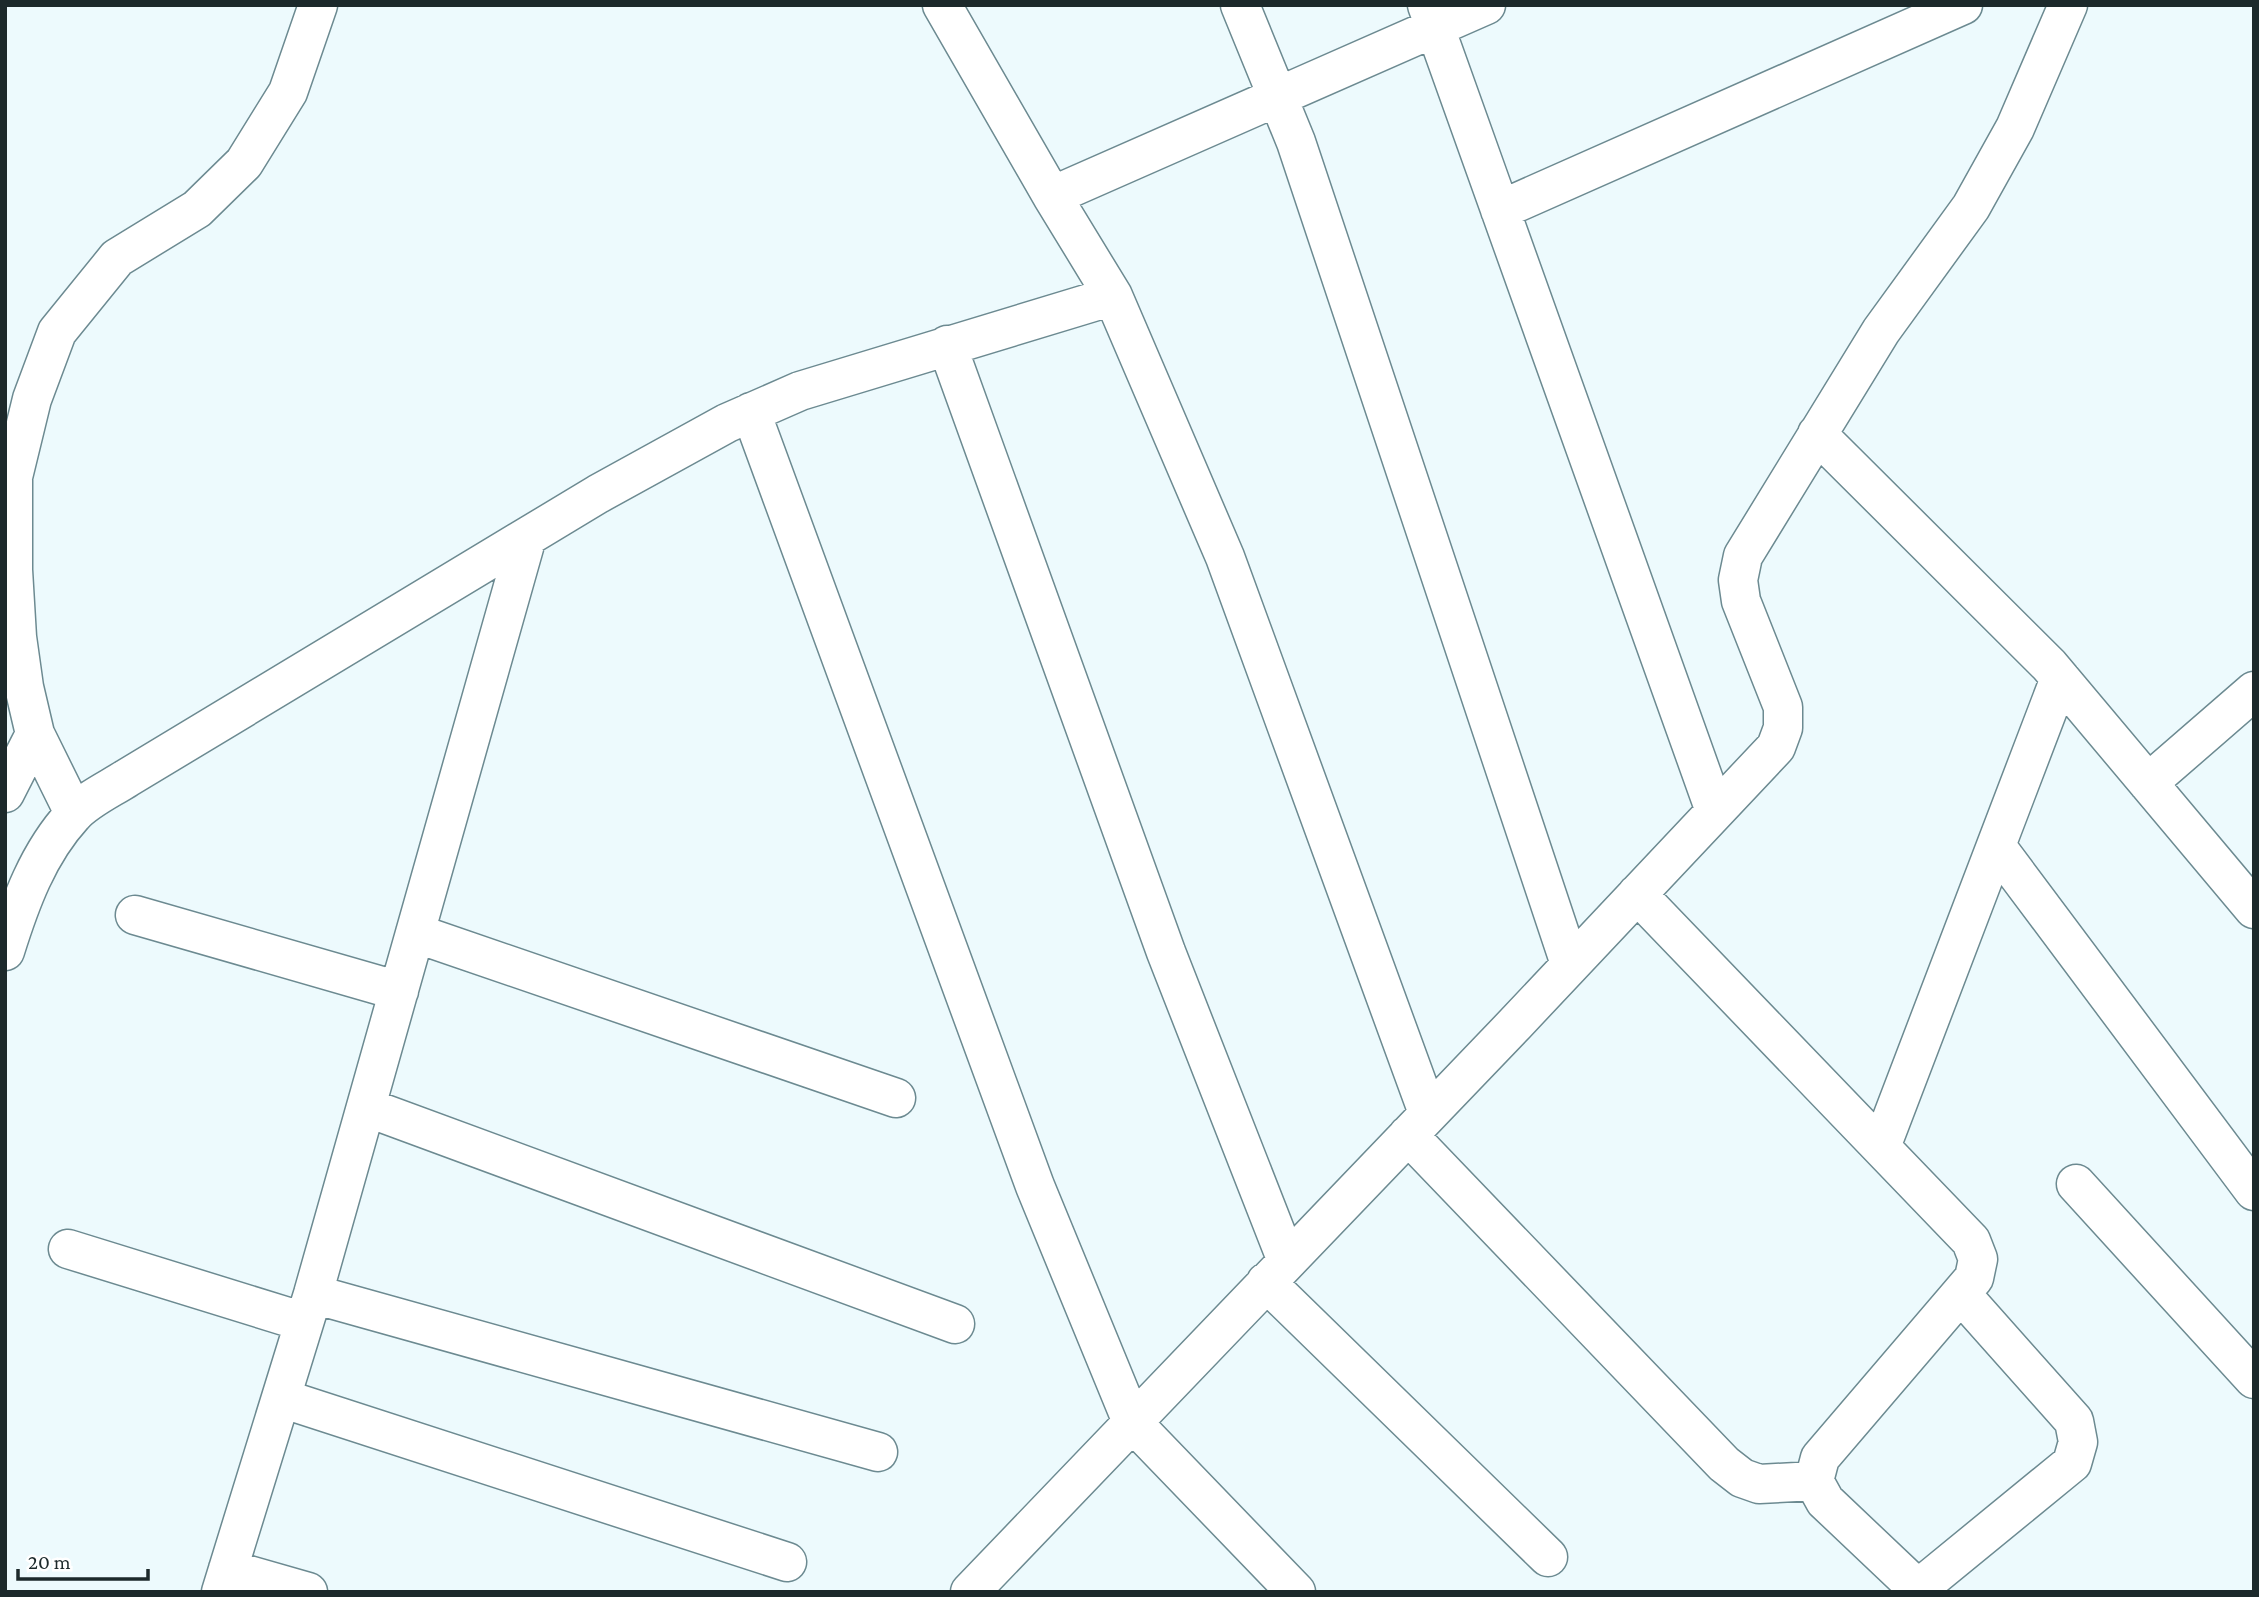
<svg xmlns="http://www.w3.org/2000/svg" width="2259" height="1597" font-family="'Crimson Pro',serif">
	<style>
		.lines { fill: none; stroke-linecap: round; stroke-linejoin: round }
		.minor-casing { stroke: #6c8a91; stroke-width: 41 }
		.minor { stroke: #fff; stroke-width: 38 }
	</style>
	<rect width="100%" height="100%" fill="#edfafd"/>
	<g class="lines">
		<g class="minor-casing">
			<path id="minor" d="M942,5l110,191 61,100 112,261 203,556
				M1240,5l56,137 274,822
				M1427,5l288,806
				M1052,196l434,-191
				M1500,210l463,-205
				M947,345l219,607 121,309
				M751,412l284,774 97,236 164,170
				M1817,434l232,231 205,244
				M2148,783l106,-92
				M5,793l30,-59
				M74,813l-39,-79 -11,-47 -7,-50 -4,-67v-93l19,-78 25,-67 60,-74 80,-49 47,-46 44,-71 30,-87
				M1996,846l258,345
				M1637,894l334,347 7,18 -4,19 -154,180 -6,23 11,20 96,91
				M135,915l264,76
				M415,933l481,165
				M5,951c15,-48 33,-98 68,-136 13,-15 37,-26 54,-37l471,-284 129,-71 73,-32 313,-95
				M366,1107l589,217
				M1408,1135l316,329 18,14 17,6 55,-3
				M1881,1147l179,-469
				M2076,1184l178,195
				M68,1249l236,73
				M1266,1282l282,275
				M313,1294l565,158
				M281,1398l506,164
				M228,1569l80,23
				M1918,1589l154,-126 6,-21 -4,-21 -113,-127
				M221,1592l92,-298 214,-757
				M970,1592l545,-568 261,-277 7,-19v-21l-42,-106 -3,-21 5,-24 138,-225 90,-124 44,-79 53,-123"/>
		</g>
		<use href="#minor" class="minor"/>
	</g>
	<rect width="2259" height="1597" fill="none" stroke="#1c292b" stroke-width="14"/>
	<path d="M18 1569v10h130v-10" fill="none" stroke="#1c292b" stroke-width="3.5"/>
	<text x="28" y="1569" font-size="21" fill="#1c292b" stroke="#ffffff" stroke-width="5" paint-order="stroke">20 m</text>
</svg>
